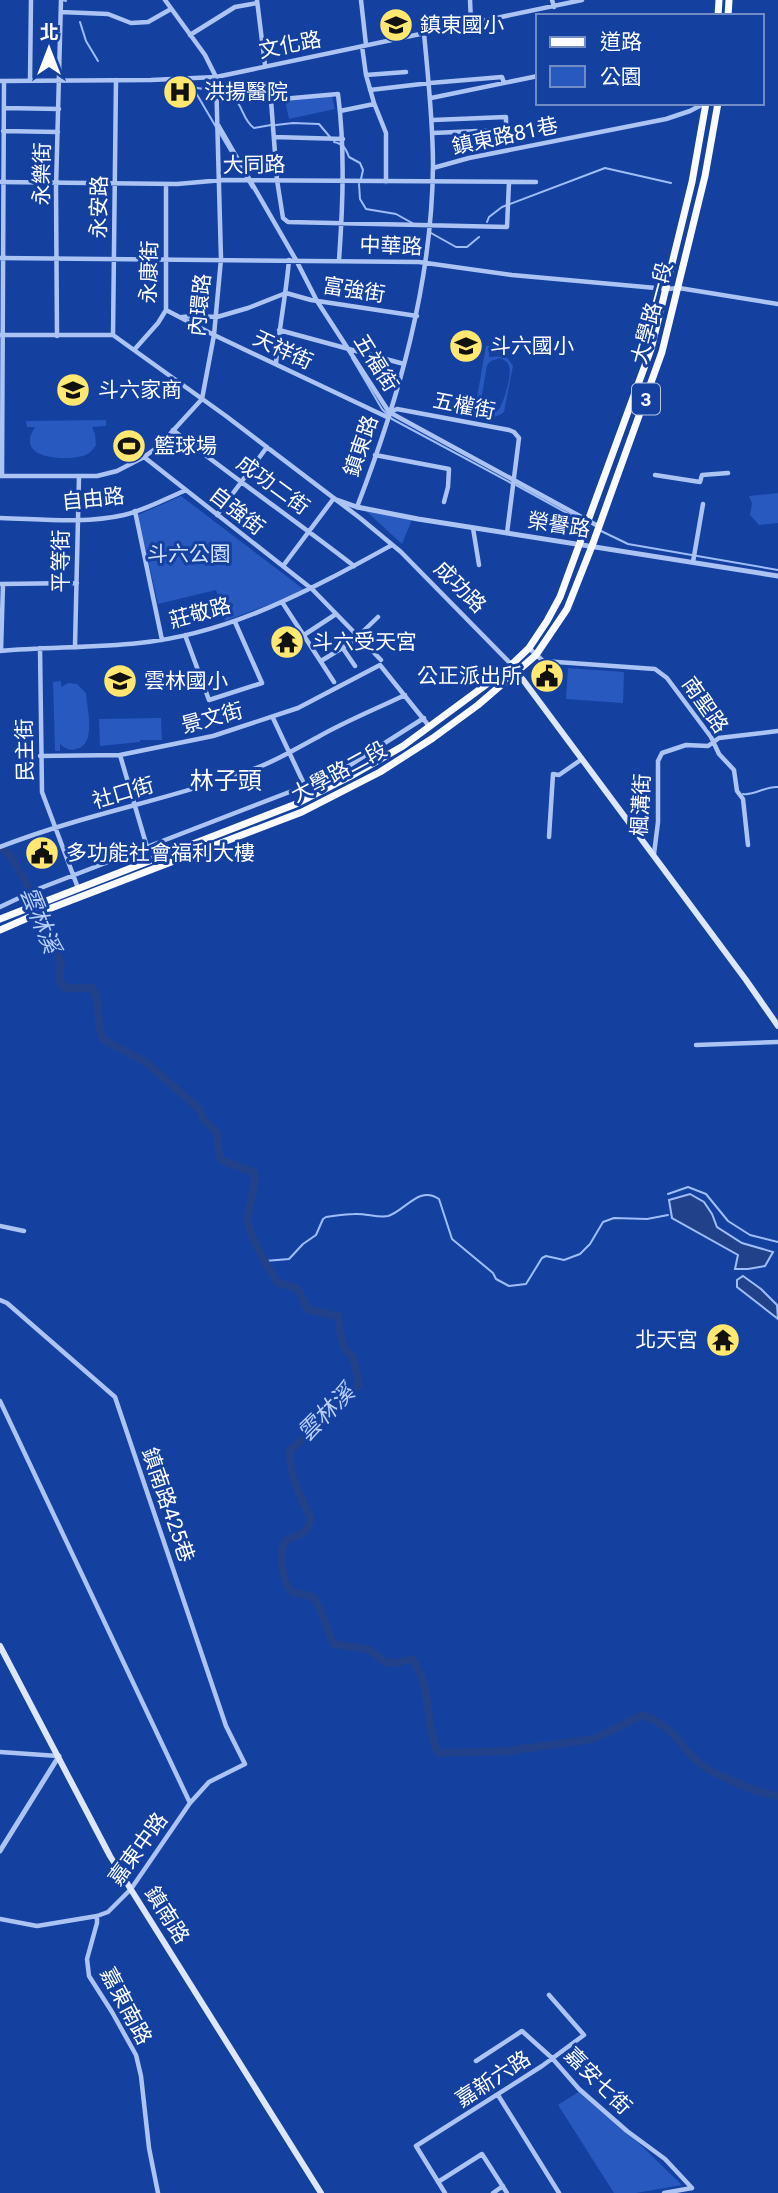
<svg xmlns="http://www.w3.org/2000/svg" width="778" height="2193" font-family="Roboto,'Noto Sans TC',sans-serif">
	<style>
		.green { fill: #2759be; fill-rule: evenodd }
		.water { fill: #21428b; stroke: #9fbdf7; stroke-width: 2 }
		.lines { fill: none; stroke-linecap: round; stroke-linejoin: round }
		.stream { stroke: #9fbdf7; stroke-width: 2 }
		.river { stroke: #21428b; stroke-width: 8 }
		.minor { stroke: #acc4f4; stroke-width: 4.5 }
		.tertiary { stroke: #acc4f4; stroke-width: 5 }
		.secondary { stroke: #dce7fd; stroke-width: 6 }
		.primary { stroke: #fafbff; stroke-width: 7 }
		.labels { text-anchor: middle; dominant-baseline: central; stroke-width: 6; stroke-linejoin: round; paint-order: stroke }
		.shield { fill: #1440a0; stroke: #b8c6e2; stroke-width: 2 }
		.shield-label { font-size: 19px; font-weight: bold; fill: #fff }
		.poi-label { font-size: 21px; fill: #fff; stroke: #1440a0; text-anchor: start }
		.street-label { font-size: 21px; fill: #fff; stroke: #1440a0 }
		.park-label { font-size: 21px; fill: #d5e2fd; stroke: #1440a0 }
		.water-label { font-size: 23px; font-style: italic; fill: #b9cffa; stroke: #1440a0 }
		.quarter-label { font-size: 24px; fill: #fff; stroke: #1440a0 }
	</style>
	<rect width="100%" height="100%" fill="#1440a0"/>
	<path class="green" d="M332,96l3,13 -46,10 -4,-18z
		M486,346h4l-1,11 17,-1 7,10 -9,46c-10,7 -16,7 -25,-1l-1,5 -4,-1zM500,358c4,2 7,3 9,8 3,8 -5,38 -11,44l-8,1 -9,-10 6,-36 4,-4z
		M106,420v6l-14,1 3,7 1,11c-3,5 -7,9 -13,11 -20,5 -69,3 -48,-29h-8l-1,-6z
		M778,493v30l-19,2 -9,-10 2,-12 -3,-7z
		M181,496l125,95 -81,30 -9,-31 -58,14 -20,-89z
		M366,511l47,6 -11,27z
		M568,668l56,4 -1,31 -57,-4z
		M61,681v6l7,-4 9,1 9,9c1,15 11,52 -10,56 -7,2 -11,-1 -16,-5v7h-5l-2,-69z
		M161,718l1,22h-22v2l-40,4 -1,-27z
		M583,2089l99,96 -46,8h-22l-56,-88z"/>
	<path class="water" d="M690,1194l14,8 8,12 5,13 25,16 31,9 -8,14 -17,3h-13l3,-14 -66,-37 -3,-18z
		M743,1276l18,13 16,16 1,14 -41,-32v-7z"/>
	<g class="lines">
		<path class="stream" d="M63,0l3,1
			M80,22l6,19 12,20
			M189,81l27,46
			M193,87c11,3 29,3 39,9 11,8 10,24 22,32l17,-3
			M276,125l17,-2 26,1 11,13
			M219,132l33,56
			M334,142c10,2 12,7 15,15l11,6 3,7 -2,9
			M359,184l1,15 6,10 30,5 18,10
			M487,222l2,-5 13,-10 103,-39 66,15
			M431,233l25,14h11l12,-10
			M352,358l30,51 10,10 119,64
			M516,485l69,38
			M599,530l29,14 150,26
			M743,794c11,2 22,-8 35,-7
			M668,1194l20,-7 18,7 22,27 22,14 28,7
			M265,1261l24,-2 14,-15 13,-9 7,-16 3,-2c9,-1 19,-3 28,-3 11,-1 24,4 34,2 17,-5 31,-31 51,-17l13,40 41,34 3,6 13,7 17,-2 16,-26 4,-2 18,4 16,-6 10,-10 13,-22 11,-4 33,1 21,-4"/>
		<path class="river" d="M0,847l10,8 18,31 28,62 5,16 -2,16 6,8h27c11,17 2,35 12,52l42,22 53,47 4,9 14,15 2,23 4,5 31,11c3,15 -5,30 -6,45 -1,17 21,52 30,66l19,5 11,22 30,6 3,21 5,14 7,6 6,28c-25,20 -44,46 -69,65 -1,26 10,46 21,68 -5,25 -25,14 -28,28 -3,12 -1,39 10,46 7,4 15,1 21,7 8,8 14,34 19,45l35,5 17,13 12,1 15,-4c21,26 12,65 26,94l69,-2 87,-12 48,-24c31,11 33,25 55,46 12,12 63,33 81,35"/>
		<path class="minor" d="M257,0l8,65
			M361,0l5,45
			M470,0l1,22
			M552,0l2,7
			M61,12l47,2 23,9 17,-1 23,-13
			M190,35l45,-28 22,-4
			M362,46l4,29 8,28 12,30v49
			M366,75l40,-3
			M30,80l1,-80
			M0,81l151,-1 65,-3 366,-77
			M370,90l60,-7 72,-6 2,6
			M431,98l107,-22
			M4,108l55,1
			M340,111l34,-7
			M433,120l73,-3v11l-4,2 -69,3
			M218,125l78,135 21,41 72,111 209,114
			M3,131l55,1
			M274,137l69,2
			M433,168l36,-10 197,-39 24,-8 15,-8
			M0,182l177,2 46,-4 313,2
			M0,258l419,4 93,13 155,14 12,-1 99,16
			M339,260c4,-56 6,-111 -1,-166l-67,6 6,80 6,38 5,4 219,5 2,-45
			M166,310l48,25 173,82
			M182,317l12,-1 23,1 31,-9 38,-15 25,7 106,16
			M279,330l125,34
			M0,335h113l113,81 134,102 41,34 111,113
			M113,335l3,-255
			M57,336l-1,-148 5,-188
			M134,350l24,-27 8,-13v-126
			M276,363c3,-35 10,-68 13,-103
			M390,412l7,-3 112,21 5,2 5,6 -12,95
			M173,430c59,47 122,90 181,136
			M375,455l74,14 -1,18 -4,15
			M144,457l168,132 69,71
			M655,475l45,7 2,-7 26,-2
			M0,476h97l20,-5 27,-14 15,-11 43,-47 12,-64 7,-76 -5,-182 -11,-22 -40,-55
			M2,476l2,-395
			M357,507c42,-109 75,-224 76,-342 0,-44 -5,-88 -9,-132
			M135,511l27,129
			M217,515l50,-68
			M0,518c41,1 84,6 124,-3 21,-5 41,-16 60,-24
			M473,528l6,37
			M693,562l10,-58
			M283,566l51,-68
			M0,584l77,-1
			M282,602l52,80
			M185,635l24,65 53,-17 -27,-61
			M304,635l32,-21
			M75,646l4,-169
			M342,647l13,19
			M40,648l2,144 36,96
			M529,648l14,13 112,8 12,9 44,59 8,17 15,16 3,21 6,8 5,46
			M0,651c46,-4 93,-3 139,-8 92,-9 173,-54 253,-98
			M1,651l2,-67
			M321,661l31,-19 26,-25
			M273,718l32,68
			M120,755l27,92
			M40,756l80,-1 93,-19 85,-28 82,-43 49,61
			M549,837l4,-63 6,1 23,-16
			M0,847c81,-32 169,-47 251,-77 24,-8 44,-21 67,-33 28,-16 58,-28 87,-42
			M654,854l4,-32v-61l4,-8 24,-8 22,1 11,-8 59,-7
			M0,907l38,-18 267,-103 39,-17 80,-51
			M696,1045l82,-3
			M0,1226l24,5
			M0,1300l7,3 108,94 111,329 19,38 -36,18 -19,21 -59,86 -23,23 -11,4 -60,10 -37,-7
			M0,1401l190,402
			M0,1752l58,4
			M97,1916v7l-10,36 2,17 23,36 24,43 5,21 8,72 9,45
			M476,2061l46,-30 30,27 27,31 48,42 38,28 27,29
			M498,2095l61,98
			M438,2182l44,-28 25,39
			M445,2193l-29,-47 126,-80 42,-31 -35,-40
			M493,2193l10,-7
			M664,2193l28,-5"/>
		<path class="tertiary" d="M337,500l20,7 61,12 360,57
			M0,1851l59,-95"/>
		<path class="secondary" d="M512,665l234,315 32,46
			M0,1646l110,210 211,337"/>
		<path class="primary" d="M718,16l1,-16
			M728,16l1,-16
			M0,919l296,-115 55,-28 52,-30 103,-76 23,-22 18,-27 13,-24 91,-248 41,-167 14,-79
			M0,930l46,-20 256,-98 78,-40 53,-34 45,-33 58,-50 31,-46 25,-63 70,-194 43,-176 13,-73"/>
	</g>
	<defs>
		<g id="school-disc" transform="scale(1.75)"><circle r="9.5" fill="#ffe770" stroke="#1440a0"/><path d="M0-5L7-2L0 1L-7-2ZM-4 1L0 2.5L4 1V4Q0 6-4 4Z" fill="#111"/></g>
		<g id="hospital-disc" transform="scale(1.75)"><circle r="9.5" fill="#ffe770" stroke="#1440a0"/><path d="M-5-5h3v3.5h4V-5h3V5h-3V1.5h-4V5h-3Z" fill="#111"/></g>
		<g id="stadium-disc" transform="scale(1.75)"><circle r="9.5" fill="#ffe770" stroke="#1440a0"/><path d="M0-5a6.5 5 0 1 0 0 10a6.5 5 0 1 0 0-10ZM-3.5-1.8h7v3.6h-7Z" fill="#111"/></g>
		<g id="temple-disc" transform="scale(1.75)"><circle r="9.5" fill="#ffe770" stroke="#1440a0"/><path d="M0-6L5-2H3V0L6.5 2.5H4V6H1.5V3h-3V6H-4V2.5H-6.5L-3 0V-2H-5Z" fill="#111"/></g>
		<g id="civic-disc" transform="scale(1.75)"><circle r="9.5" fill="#ffe770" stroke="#1440a0"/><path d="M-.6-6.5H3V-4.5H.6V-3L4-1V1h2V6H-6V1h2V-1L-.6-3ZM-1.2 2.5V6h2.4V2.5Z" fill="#111"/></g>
	</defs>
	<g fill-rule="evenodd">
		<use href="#school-disc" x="396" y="25"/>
		<use href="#hospital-disc" x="180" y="92"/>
		<use href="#school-disc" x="466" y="346"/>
		<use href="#school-disc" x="73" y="390"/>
		<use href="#stadium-disc" x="129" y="446"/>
		<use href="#temple-disc" x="287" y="642"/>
		<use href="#civic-disc" x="547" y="676"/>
		<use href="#school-disc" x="120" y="681"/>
		<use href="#civic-disc" x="42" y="853"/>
		<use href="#temple-disc" x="723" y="1340"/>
	</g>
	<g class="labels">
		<rect class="shield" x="632" y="383.5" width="28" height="31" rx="5"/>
		<g class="shield-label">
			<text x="646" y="399">3</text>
		</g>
		<g class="poi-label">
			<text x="420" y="25">鎮東國小</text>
			<text x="204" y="92">洪揚醫院</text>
			<text x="490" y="346">斗六國小</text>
			<text x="98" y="390">斗六家商</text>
			<text x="154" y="446">籃球場</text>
			<text x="312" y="642">斗六受天宮</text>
			<text x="522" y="676" text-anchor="end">公正派出所</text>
			<text x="144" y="681">雲林國小</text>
			<text x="66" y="853">多功能社會福利大樓</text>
			<text x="698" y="1340" text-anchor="end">北天宮</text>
		</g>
		<g class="street-label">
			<text transform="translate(290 45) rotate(-11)">文化路</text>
			<text transform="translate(505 136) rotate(-12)">鎮東路81巷</text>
			<text transform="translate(254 165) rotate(-1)">大同路</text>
			<text transform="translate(42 174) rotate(-89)">永樂街</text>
			<text transform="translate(99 207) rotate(-89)">永安路</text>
			<text transform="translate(391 246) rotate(2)">中華路</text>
			<text transform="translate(149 272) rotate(-88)">永康街</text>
			<text transform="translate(354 290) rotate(9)">富強街</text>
			<text transform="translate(200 305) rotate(-84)">內環路</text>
			<text transform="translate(652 313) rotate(-75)">大學路一段</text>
			<text transform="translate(283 350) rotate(25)">天祥街</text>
			<text transform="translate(376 363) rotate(58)">五福街</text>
			<text transform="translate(464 406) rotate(11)">五權街</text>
			<text transform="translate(361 446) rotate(-71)">鎮東路</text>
			<text transform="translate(273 485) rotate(36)">成功二街</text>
			<text transform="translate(93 499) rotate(-6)">自由路</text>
			<text transform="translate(237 511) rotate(38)">自強街</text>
			<text transform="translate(559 525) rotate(9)">榮譽路</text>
			<text transform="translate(61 561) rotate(-90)">平等街</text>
			<text transform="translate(460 587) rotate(45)">成功路</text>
			<text transform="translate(200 613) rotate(-15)">莊敬路</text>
			<text transform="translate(705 705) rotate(55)">南聖路</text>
			<text transform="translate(212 718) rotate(-15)">景文街</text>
			<text transform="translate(25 750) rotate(-91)">民主街</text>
			<text transform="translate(339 772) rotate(-28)">大學路二段</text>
			<text transform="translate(123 793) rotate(-16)">社口街</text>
			<text transform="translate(641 805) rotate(-87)">楓溝街</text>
			<text transform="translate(168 1505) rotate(71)">鎮南路425巷</text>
			<text transform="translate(138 1849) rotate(-54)">嘉東中路</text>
			<text transform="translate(167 1915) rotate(58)">鎮南路</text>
			<text transform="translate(126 2006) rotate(62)">嘉東南路</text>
			<text transform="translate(493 2079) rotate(-33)">嘉新六路</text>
			<text transform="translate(598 2081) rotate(45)">嘉安七街</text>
		</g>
		<g class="park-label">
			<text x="189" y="554">斗六公園</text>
		</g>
		<g class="water-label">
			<text transform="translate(40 920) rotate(68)">雲林溪</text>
			<text transform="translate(326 1413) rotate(-45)">雲林溪</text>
		</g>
		<g class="quarter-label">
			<text x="226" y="781">林子頭</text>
		</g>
	</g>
	<rect x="536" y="14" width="228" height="91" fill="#1440a0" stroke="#728cc6" stroke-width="2"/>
	<rect x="550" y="37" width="35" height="10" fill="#fafbff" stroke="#728cc6" stroke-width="2"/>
	<text x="600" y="49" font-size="21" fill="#ffffff">道路</text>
	<rect x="550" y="66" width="35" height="21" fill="#2759be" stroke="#728cc6" stroke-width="2"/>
	<text x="600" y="84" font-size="21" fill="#ffffff">公園</text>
	<g transform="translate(49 49)" stroke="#1440a0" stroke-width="5" paint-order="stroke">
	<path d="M0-5L12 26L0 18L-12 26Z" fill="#ffffff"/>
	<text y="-10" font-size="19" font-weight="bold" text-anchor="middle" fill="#ffffff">北</text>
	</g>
</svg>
